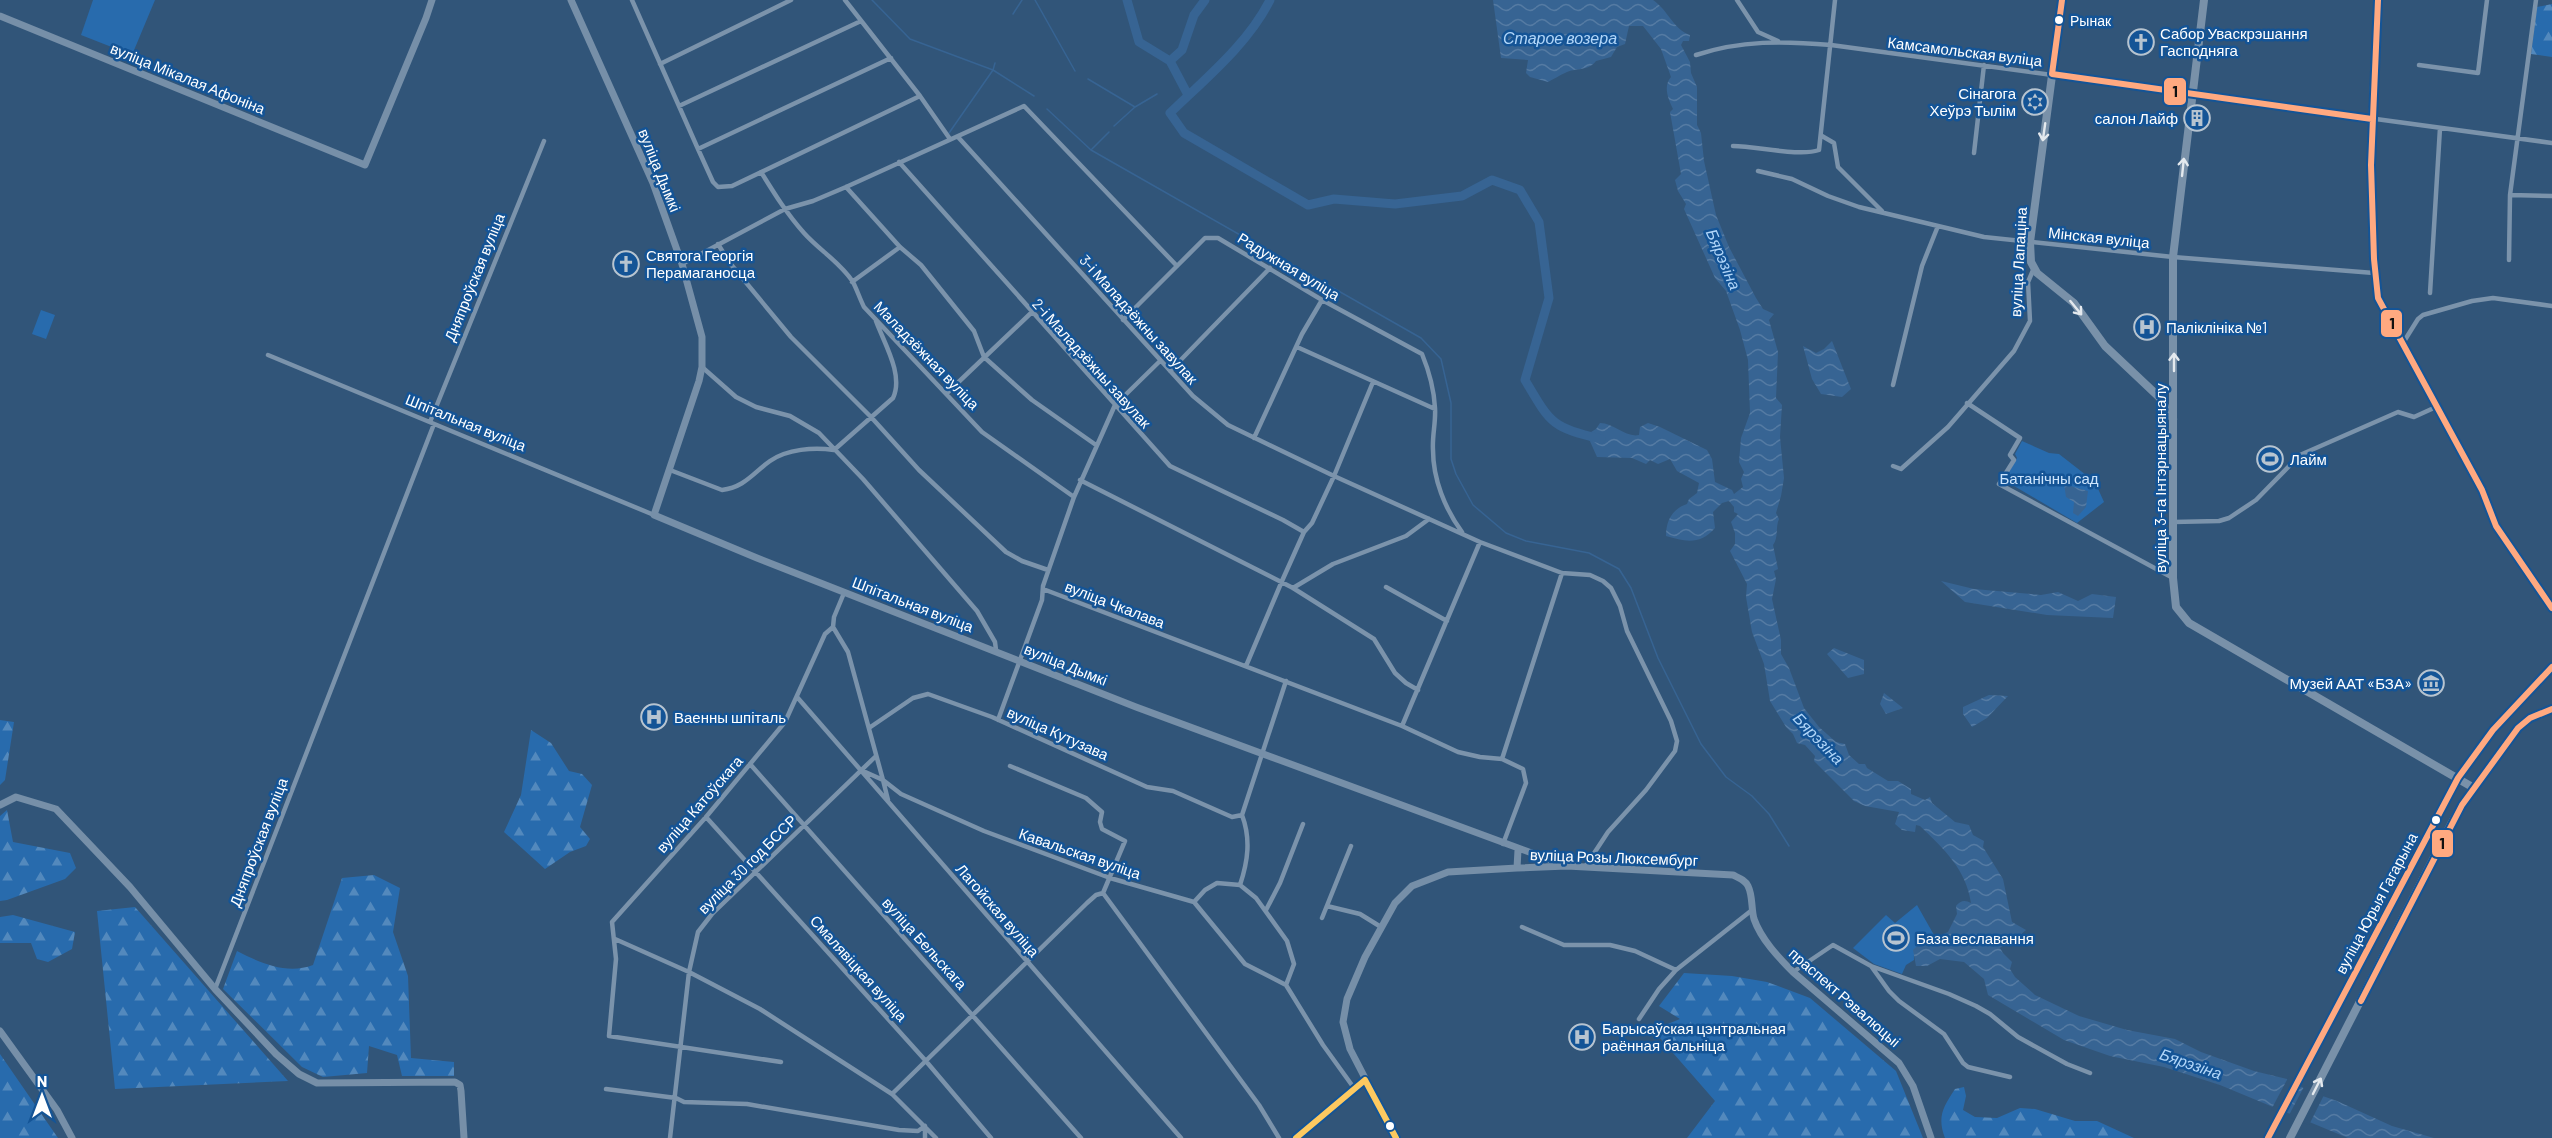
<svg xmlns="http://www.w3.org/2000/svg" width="2552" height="1138" font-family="Barlow,sans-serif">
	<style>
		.forest { fill: url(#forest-firs) }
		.green { fill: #286bad }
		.water { fill: url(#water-waves) }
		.pier { fill: #315579 }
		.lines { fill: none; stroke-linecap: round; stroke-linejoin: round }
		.stream { stroke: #376493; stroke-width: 1.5 }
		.river { stroke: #376493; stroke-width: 9 }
		.street { stroke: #7b93ab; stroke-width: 4.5 }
		.secondary { stroke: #768fa8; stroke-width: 7 }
		.primary { stroke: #7991a9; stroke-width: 8 }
		.bus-1-casing { stroke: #145496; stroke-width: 10 }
		.bus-2-casing { stroke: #145496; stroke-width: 10 }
		.bus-1 { stroke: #ffa980; stroke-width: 6 }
		.bus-2 { stroke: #fdc960; stroke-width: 6 }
		.oneway { stroke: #e4e9ee }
		.bus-dot { fill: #fff; stroke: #145496; stroke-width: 2 }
		.labels { text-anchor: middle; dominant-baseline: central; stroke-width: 5; stroke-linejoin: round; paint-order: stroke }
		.bus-label { font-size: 14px; fill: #fff; stroke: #145496; text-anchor: start }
		.poi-label { font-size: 15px; fill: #fff; stroke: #145496; text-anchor: start }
		.street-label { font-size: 15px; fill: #fff; stroke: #145496 }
		.park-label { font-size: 15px; fill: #cde5fd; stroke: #145496 }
		.water-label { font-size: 16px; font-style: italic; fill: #b1d6f9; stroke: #145496 }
		.line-badge { stroke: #145496; stroke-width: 2 }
		.pale-badge-label { font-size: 16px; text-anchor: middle; font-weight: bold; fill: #111 }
	</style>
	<defs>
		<pattern id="forest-firs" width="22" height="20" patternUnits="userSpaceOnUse" patternTransform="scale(1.5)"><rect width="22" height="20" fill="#286bad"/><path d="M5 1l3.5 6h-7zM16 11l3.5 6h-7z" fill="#5389bd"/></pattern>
		<pattern id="water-waves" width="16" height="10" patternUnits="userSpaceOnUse" patternTransform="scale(1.5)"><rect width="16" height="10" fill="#376493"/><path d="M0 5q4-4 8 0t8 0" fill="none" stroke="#557ba3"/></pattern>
	</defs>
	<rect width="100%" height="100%" fill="#315579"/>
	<path class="forest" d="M2552,4v53l-21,-3 6,-47z
		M0,720l14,2 -9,58 -5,5z
		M531,730l20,13 18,28 13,3 10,11 -12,42 10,12 -4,7 -16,6 -25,17 -41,-37 17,-37z
		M7,810l6,32 57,11 6,15 -11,11 -58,21 -7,1v-85z
		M374,875l26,13 -7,44 15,44 3,82 43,4v14h-52l-5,-21 -28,-9 -2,27 -44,4 -21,-10 -79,-78 14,-38c23,12 50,24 76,14l29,-87z
		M135,907l153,174 -173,8 -18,-178z
		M13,915l62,17 -3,17 -24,13 -11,-3 -6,-16h-31v-26z
		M1684,973l48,3 35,6 43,16 86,73 27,67h-236l28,-37 -62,-71 27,-11 -21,-13z
		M0,1054l58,84h-58z
		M1964,1087l2,9 -3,14 12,7 22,1 23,-10 15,1 40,12h22l37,17h-189c-8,-21 -2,-31 10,-49z"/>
	<path class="green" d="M93,0h62l-23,55 -51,-20z
		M41,310l14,5 -9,24 -14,-5z
		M2022,441l27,12 10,1 36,28 9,20 -27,21 -73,-43 13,-22 -2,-4z
		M1917,905l17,30c-12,10 -21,7 -20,25l-8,5 -4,9 -28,-10 -21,-16 33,-33 9,8z"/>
	<path class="water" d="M1493,0h160c15,10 20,29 37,35l-1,6h-6l-2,4 9,17 1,11 6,14v38l4,8 3,28 12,54 13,32 27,51 7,11 11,5 -5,6 9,32 -2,46 6,7 -2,32 4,41 -3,18 -5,17 3,6c-4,9 0,18 -6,26l5,24 -4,2 2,8 -4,20 9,41v14l8,14 15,40 15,19 17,15 9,2 4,11 10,9h6l2,4 21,13h10l13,8v5l14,6 5,-3 2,6 23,19 14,3 4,10 11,6 -1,6 20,32 9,43 14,8 -7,6 -16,2 2,6 -5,4 3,5 9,9 -2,7 5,8 20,18 44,21 48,14 48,9 26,13 53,19 33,8 24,13 26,9 55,25 42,12h-86l-128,-53 -56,-18 -54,-11 -46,-16 -76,-45 -4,-16 -20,-17 -24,-3 -13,7h-11l-3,-16c10,-11 22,-12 35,-18l9,-18 -1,-8c5,-6 9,-6 15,-3 -5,-34 -27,-54 -51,-77l-4,-1 -1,7 -13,-2 -7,-6 4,-12 -34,-6 -11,-5 -40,-40 1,-5 -10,-11 -8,-2 -4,-9 -7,-7 -16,-26 -6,-37 -12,-32 -6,-35 1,-13 -17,-33 5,-7v-11l-4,-11 7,-8 -4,-2v-5l-5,-6 -7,2 -9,9 2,16c-15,17 -29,14 -49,8 0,-15 6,-27 21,-32l2,-5 8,-6 2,-10 -22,-12 -7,-12 -12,5 -8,-4 -4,4 -14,-6 -35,-1 -8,-18 2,-7 5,-3 4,-6c14,0 26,15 39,12l1,-8 8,-4 12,4 47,23 5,9 3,23 17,8 2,4 9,-7 -2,-8 3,-7 -5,-10 2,-24 9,-25 -2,-53 -8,-30 -14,-39 -11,-13 -31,-69 2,-5 -8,-13 -3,-11 6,-6 -11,-62 3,-3c-5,-10 -10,-23 -2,-32l-10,-28 -18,-23h-14l-4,18 -8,3 -6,10 -15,4c-9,11 -20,6 -31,12 -5,2 -11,6 -17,9l-18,-5 -4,-4 2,-13 -27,-2z
		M1832,341l19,48 -9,8 -21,-3 -9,-15 -9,-33 13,7 8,-4z
		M2064,484l24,7 -2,16 -8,9 -5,-3 1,-11 -8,-5z
		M1941,581l33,8 67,6 17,-3 20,9 14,-7 24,3 -3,21 -66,-3 -82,-13z
		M1834,648l30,12v14l-16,4 -21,-24z
		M1884,693l19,15 -17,6 -6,-10z
		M1989,695l19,1 -21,22 -15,9 -9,-13v-7z"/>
	<path class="pier" d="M2289,1076l12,7 -17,32 -13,-5z
		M2305,1085l20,8 -16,32 -21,-8z"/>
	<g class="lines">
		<path class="stream" d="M872,0l38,39 83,31 -44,63
			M1035,0l40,71
			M1013,14l9,-14
			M995,63l-2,7 41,26
			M1088,79l47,28 22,-13
			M1047,109l44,41 18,-18
			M1114,126l21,-19
			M1091,150l330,188 20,21 10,44v56l5,15 17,31 33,28 20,8 63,12 30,16 12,19 27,70 43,86 25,33 26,19 17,18 20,32"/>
		<path class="river" d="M1127,0l12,42 31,19 18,34
			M1270,0c-22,44 -65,79 -100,113l14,20 124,72 26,-6 61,5 67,-8 30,-16 28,10 19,32 10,76 -24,82c26,44 26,47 76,59
			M1170,61l12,-11 12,-35 11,-15"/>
		<path class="street" d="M632,0l66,149 15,33 5,5 14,-1 188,-90
			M845,0l75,96 30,43
			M1737,0l21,32 20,9
			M1696,55c45,-15 88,-14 135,-10l721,98
			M660,64l131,-64
			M2419,65l59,8 9,-73
			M679,106l182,-85
			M1822,136l12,7 4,24 44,44
			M958,137l235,259 35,29 106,51 146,66 82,31 28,2 13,6 8,7 9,18 7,25 44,90 6,20 -2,10 -29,39 -38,42 -23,35
			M1733,146c24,0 66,11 86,4l16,-150
			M698,149l193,-91
			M1974,153l10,-88
			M899,162l271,304 113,54 21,12
			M1758,171l34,8 36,17 31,11 125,30 189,20 201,16
			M761,172c13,21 26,42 43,61 15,17 36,29 49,49 4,8 7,17 11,25l118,125 92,65
			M846,187l54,60 21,18 53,66 10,26 48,43 64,45
			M2510,195l42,1
			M718,244l11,18 62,75 80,80 48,53 87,82 16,9 26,9
			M2509,260l1,-65 26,-195
			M682,264l103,-55 28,-8 33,-14 178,-81 153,160 28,-28h13l104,62 100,54c7,17 12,35 13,54 1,14 -3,28 -2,42 0,29 12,59 29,82
			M852,282l48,-35
			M2430,293l10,-165
			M1123,320l54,-54
			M2403,343l15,-24 5,-4 49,-14 21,-3 59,8
			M1297,347l138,62
			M268,355l386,160
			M702,367l34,30 20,10 34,9 29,17 44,46 114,132 18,31 1,8
			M1170,371l100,-103
			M1893,385l29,-119 16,-40
			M947,393l84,-80
			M1967,403l53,35 -10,17 4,5 -15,24 174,94
			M430,422l114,-281
			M1254,438l48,-104 20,-34
			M1893,466l8,3 47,-42 66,-76 16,-30 -2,-39 6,-14
			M670,470l52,20c23,-3 31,-17 48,-29 17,-12 44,-14 64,-11l59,-52c11,-23 -9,-55 -17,-77
			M1080,480l213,108 81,51 21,34 11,10 12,7
			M2173,522l46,-1 10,-3 27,-18 44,-45 98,-43 16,5 22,-10
			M1386,587l61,34
			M1293,588l40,-24 73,-28 23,-17
			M1043,589l359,137 56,26 22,5 22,2 21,10 3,14 -23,61
			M833,627l15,25 35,128 18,14 83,37 126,47 84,24 51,62 41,21 37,60 31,43
			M1246,666l36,-85 22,-49 8,-9 22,-47 39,-94
			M797,697l384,441
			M998,720l44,-120 1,-14 31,-89 41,-92 45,-44
			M1402,726l78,-184
			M869,728l44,-30 15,-4 64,23 155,70 26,4 59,26 10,-2
			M1502,759l60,-186
			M750,764l331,374
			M863,771l20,9 5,20
			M706,817l219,243 66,78
			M1240,885c8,-24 11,-46 2,-70l44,-134
			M1103,893l156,212 20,33
			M1194,902l11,-12 12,-7 23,2 16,13 31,43 7,23 -8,21
			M1327,906l33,8 21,13
			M1266,910l14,-27 23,-59
			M1322,918l29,-72
			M1522,927l42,18h46l25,6 41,19
			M615,939l74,33 71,37 132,85 44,44
			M1871,966l18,25 10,10 45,33 19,29 5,4 42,10
			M1793,972l40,-27 38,21 78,28 27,12 14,8 28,23 49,27 23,9
			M215,989l219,-565
			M1639,1019l20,-30 17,-19 76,-60
			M781,1062l-172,-26 7,-77 -4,-37 94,-105 79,-95 40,-88 8,-7 1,-10 10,-24
			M606,1089l70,9 8,4 63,2 152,26 19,1 7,-5
			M892,1094l195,-191 9,-8 7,-2 22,-52 -23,-12 -2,-7 2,-10 -16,-14 -76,-32
			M925,1126v12
			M670,1138l19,-166 9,-40 14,-18 164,-158"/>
		<path class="secondary" d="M571,0l82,183 29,81 20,73v30l-3,14 -45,134 103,43 379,149 431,159
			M2378,0c-4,73 -9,147 -6,220 1,26 1,52 6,78l104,192 14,36 56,82
			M0,16l365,149 61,-147 6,-18
			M0,805l16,-8 40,12 74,78 85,102 61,65 23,20 18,9 138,-1 5,3 1,6 3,47
			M1517,868l1,-18
			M0,1031l57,79 15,28
			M1296,1138l69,-58
			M1396,1138l-46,-89 -7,-27 4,-23 18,-42 30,-54 17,-17 36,-14 69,-4 50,-2 166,9c6,3 12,5 15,11 5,10 3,22 6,33 7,20 24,38 39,53l106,91 14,23 18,52"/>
		<path class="primary" d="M2062,0l-32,242 1,20 6,11 37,30 31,43 54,51 14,22
			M2204,0l-31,257v321l3,29 13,16 285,165
			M2268,1138l190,-360 35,-48 59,-63
			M2290,1138l161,-314 11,-19 56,-77 12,-10 22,-9"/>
		<g class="bus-1-casing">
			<path id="bus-1" d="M2062,0l-10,74 320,45
				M2378,0l-7,165 3,94 4,39 104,192 14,36 56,82
				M2361,1001l101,-196 56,-77 12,-10 22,-9
				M2268,1138l190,-360 35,-48 59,-63"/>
		</g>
		<g class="bus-2-casing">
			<path id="bus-2" d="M1296,1138l69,-58 31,58"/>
		</g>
		<use href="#bus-1" class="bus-1"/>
		<use href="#bus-2" class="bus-2"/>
	</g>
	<defs><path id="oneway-shaft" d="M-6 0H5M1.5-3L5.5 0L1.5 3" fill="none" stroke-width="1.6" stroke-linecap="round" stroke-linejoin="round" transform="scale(1.5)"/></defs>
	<g class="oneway">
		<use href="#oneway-shaft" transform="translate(2044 132) rotate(98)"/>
		<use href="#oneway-shaft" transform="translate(2183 167) rotate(-84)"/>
		<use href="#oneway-shaft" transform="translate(2076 308) rotate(51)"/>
		<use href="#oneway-shaft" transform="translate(2174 362) rotate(-90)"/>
		<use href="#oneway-shaft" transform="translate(2317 1086) rotate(-63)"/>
	</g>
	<defs>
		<g id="church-ring" transform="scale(1.35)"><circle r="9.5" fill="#145496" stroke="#b7c4d0" stroke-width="1.5"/><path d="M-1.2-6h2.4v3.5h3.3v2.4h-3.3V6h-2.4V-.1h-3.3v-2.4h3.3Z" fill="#b7c4d0"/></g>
		<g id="synagogue-ring" transform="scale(1.35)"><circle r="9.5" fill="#145496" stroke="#b7c4d0" stroke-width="1.5"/><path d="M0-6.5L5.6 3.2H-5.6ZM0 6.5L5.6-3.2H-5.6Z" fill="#b7c4d0"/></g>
		<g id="building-ring" transform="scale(1.35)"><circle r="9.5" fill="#145496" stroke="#b7c4d0" stroke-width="1.5"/><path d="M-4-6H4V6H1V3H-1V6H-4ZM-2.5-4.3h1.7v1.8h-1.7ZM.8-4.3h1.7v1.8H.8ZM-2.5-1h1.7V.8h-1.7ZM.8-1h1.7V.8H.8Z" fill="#b7c4d0"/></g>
		<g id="hospital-ring" transform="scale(1.35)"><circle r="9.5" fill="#145496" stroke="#b7c4d0" stroke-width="1.5"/><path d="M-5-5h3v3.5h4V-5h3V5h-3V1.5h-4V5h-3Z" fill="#b7c4d0"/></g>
		<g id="stadium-ring" transform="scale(1.35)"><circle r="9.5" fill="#145496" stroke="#b7c4d0" stroke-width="1.5"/><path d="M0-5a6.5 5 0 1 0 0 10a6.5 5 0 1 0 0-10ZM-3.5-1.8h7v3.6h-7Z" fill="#b7c4d0"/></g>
		<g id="museum-ring" transform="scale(1.35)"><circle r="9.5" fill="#145496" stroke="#b7c4d0" stroke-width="1.5"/><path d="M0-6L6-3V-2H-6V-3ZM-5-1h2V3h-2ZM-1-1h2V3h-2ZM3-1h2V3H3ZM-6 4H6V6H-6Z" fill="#b7c4d0"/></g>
	</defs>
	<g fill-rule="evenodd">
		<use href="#church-ring" x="2141" y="42"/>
		<use href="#synagogue-ring" x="2035" y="102"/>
		<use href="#building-ring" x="2197" y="118"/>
		<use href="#church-ring" x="626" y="264"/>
		<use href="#hospital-ring" x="2147" y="327"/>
		<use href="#stadium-ring" x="2270" y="459"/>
		<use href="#museum-ring" x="2431" y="683"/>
		<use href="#hospital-ring" x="654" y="717"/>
		<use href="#stadium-ring" x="1896" y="938"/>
		<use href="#hospital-ring" x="1582" y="1037"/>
	</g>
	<g class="bus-dot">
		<circle cx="2059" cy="20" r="5"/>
		<circle cx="2436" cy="820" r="5"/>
		<circle cx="1390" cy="1126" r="5"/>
	</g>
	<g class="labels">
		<g class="bus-label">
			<text x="2070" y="20">Рынак</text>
		</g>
		<g class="poi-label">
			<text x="2160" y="33">Сабор Уваскрэшання<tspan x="2160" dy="17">Гасподняга</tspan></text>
			<text x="2016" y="93" text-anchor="end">Сінагога<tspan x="2016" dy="17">Хеўрэ Тылім</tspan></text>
			<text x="2178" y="118" text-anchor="end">салон Лайф</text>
			<text x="646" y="255">Святога Георгія<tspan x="646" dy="17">Перамаганосца</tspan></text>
			<text x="2166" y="327">Паліклініка №1</text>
			<text x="2290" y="459">Лайм</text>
			<text x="2412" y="683" text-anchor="end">Музей ААТ «БЗА»</text>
			<text x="674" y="717">Ваенны шпіталь</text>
			<text x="1916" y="938">База веславання</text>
			<text x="1602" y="1028">Барысаўская цэнтральная<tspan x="1602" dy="17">раённая бальніца</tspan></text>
		</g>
		<g class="street-label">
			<text transform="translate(1965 51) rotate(7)">Камсамольская вуліца</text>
			<text transform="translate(188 78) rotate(22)">вуліца Мікалая Афоніна</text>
			<text transform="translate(660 170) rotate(68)">вуліца Дымкі</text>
			<text transform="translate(2099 237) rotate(6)">Мінская вуліца</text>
			<text transform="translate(2018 262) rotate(-87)">вуліца Лапаціна</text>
			<text transform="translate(1289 266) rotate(31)">Радужная вуліца</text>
			<text transform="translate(474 277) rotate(-68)">Дняпроўская вуліца</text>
			<text transform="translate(1139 319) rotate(48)">3-і Маладзёжны завулак</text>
			<text transform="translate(927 355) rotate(46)">Маладзёжная вуліца</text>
			<text transform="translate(1092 363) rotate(48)">2-і Маладзёжны завулак</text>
			<text transform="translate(466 422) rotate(22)">Шпітальная вуліца</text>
			<text transform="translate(2160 478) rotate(-90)">вуліца 3-га Інтэрнацыяналу</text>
			<text transform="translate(913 604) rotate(21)">Шпітальная вуліца</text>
			<text transform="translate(1115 604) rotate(21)">вуліца Чкалава</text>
			<text transform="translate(1066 664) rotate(22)">вуліца Дымкі</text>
			<text transform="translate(1058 733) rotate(24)">вуліца Кутузава</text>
			<text transform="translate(699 804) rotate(-49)">вуліца Катоўскага</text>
			<text transform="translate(258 842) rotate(-69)">Дняпроўская вуліца</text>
			<text transform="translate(1080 853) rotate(19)">Кавальская вуліца</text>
			<text transform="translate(1614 857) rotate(2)">вуліца Розы Люксембург</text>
			<text transform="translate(747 864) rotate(-45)">вуліца 30 год БССР</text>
			<text transform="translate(2376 903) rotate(-62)">вуліца Юрыя Гагарына</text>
			<text transform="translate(998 910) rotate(49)">Лагойская вуліца</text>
			<text transform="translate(925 943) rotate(48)">вуліца Бельскага</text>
			<text transform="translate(859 968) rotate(48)">Смалявіцкая вуліца</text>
			<text transform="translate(1845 997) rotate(41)">праспект Рэвалюцыі</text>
		</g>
		<g class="park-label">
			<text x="2049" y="478">Батанічны сад</text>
		</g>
		<g class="water-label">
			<text x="1560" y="37">Старое возера</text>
			<text transform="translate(1724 259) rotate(67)">Бярэзіна</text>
			<text transform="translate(1819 738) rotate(46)">Бярэзіна</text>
			<text transform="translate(2191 1063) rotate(19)">Бярэзіна</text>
		</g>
	</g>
	<g class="line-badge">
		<rect x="2163" y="77" width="24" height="29" rx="6" fill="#ffa980"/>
		<rect x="2380" y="309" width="23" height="29" rx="6" fill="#ffa980"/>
		<rect x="2431" y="829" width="23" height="29" rx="6" fill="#ffa980"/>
	</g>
	<g class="pale-badge-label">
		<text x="2175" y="97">1</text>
		<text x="2392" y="329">1</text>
		<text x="2442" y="849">1</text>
	</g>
	<g transform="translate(42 1096)" stroke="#145496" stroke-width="4.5" paint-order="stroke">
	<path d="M0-4.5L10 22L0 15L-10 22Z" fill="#ffffff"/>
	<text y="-9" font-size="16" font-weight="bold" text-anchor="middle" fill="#ffffff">N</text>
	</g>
</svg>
